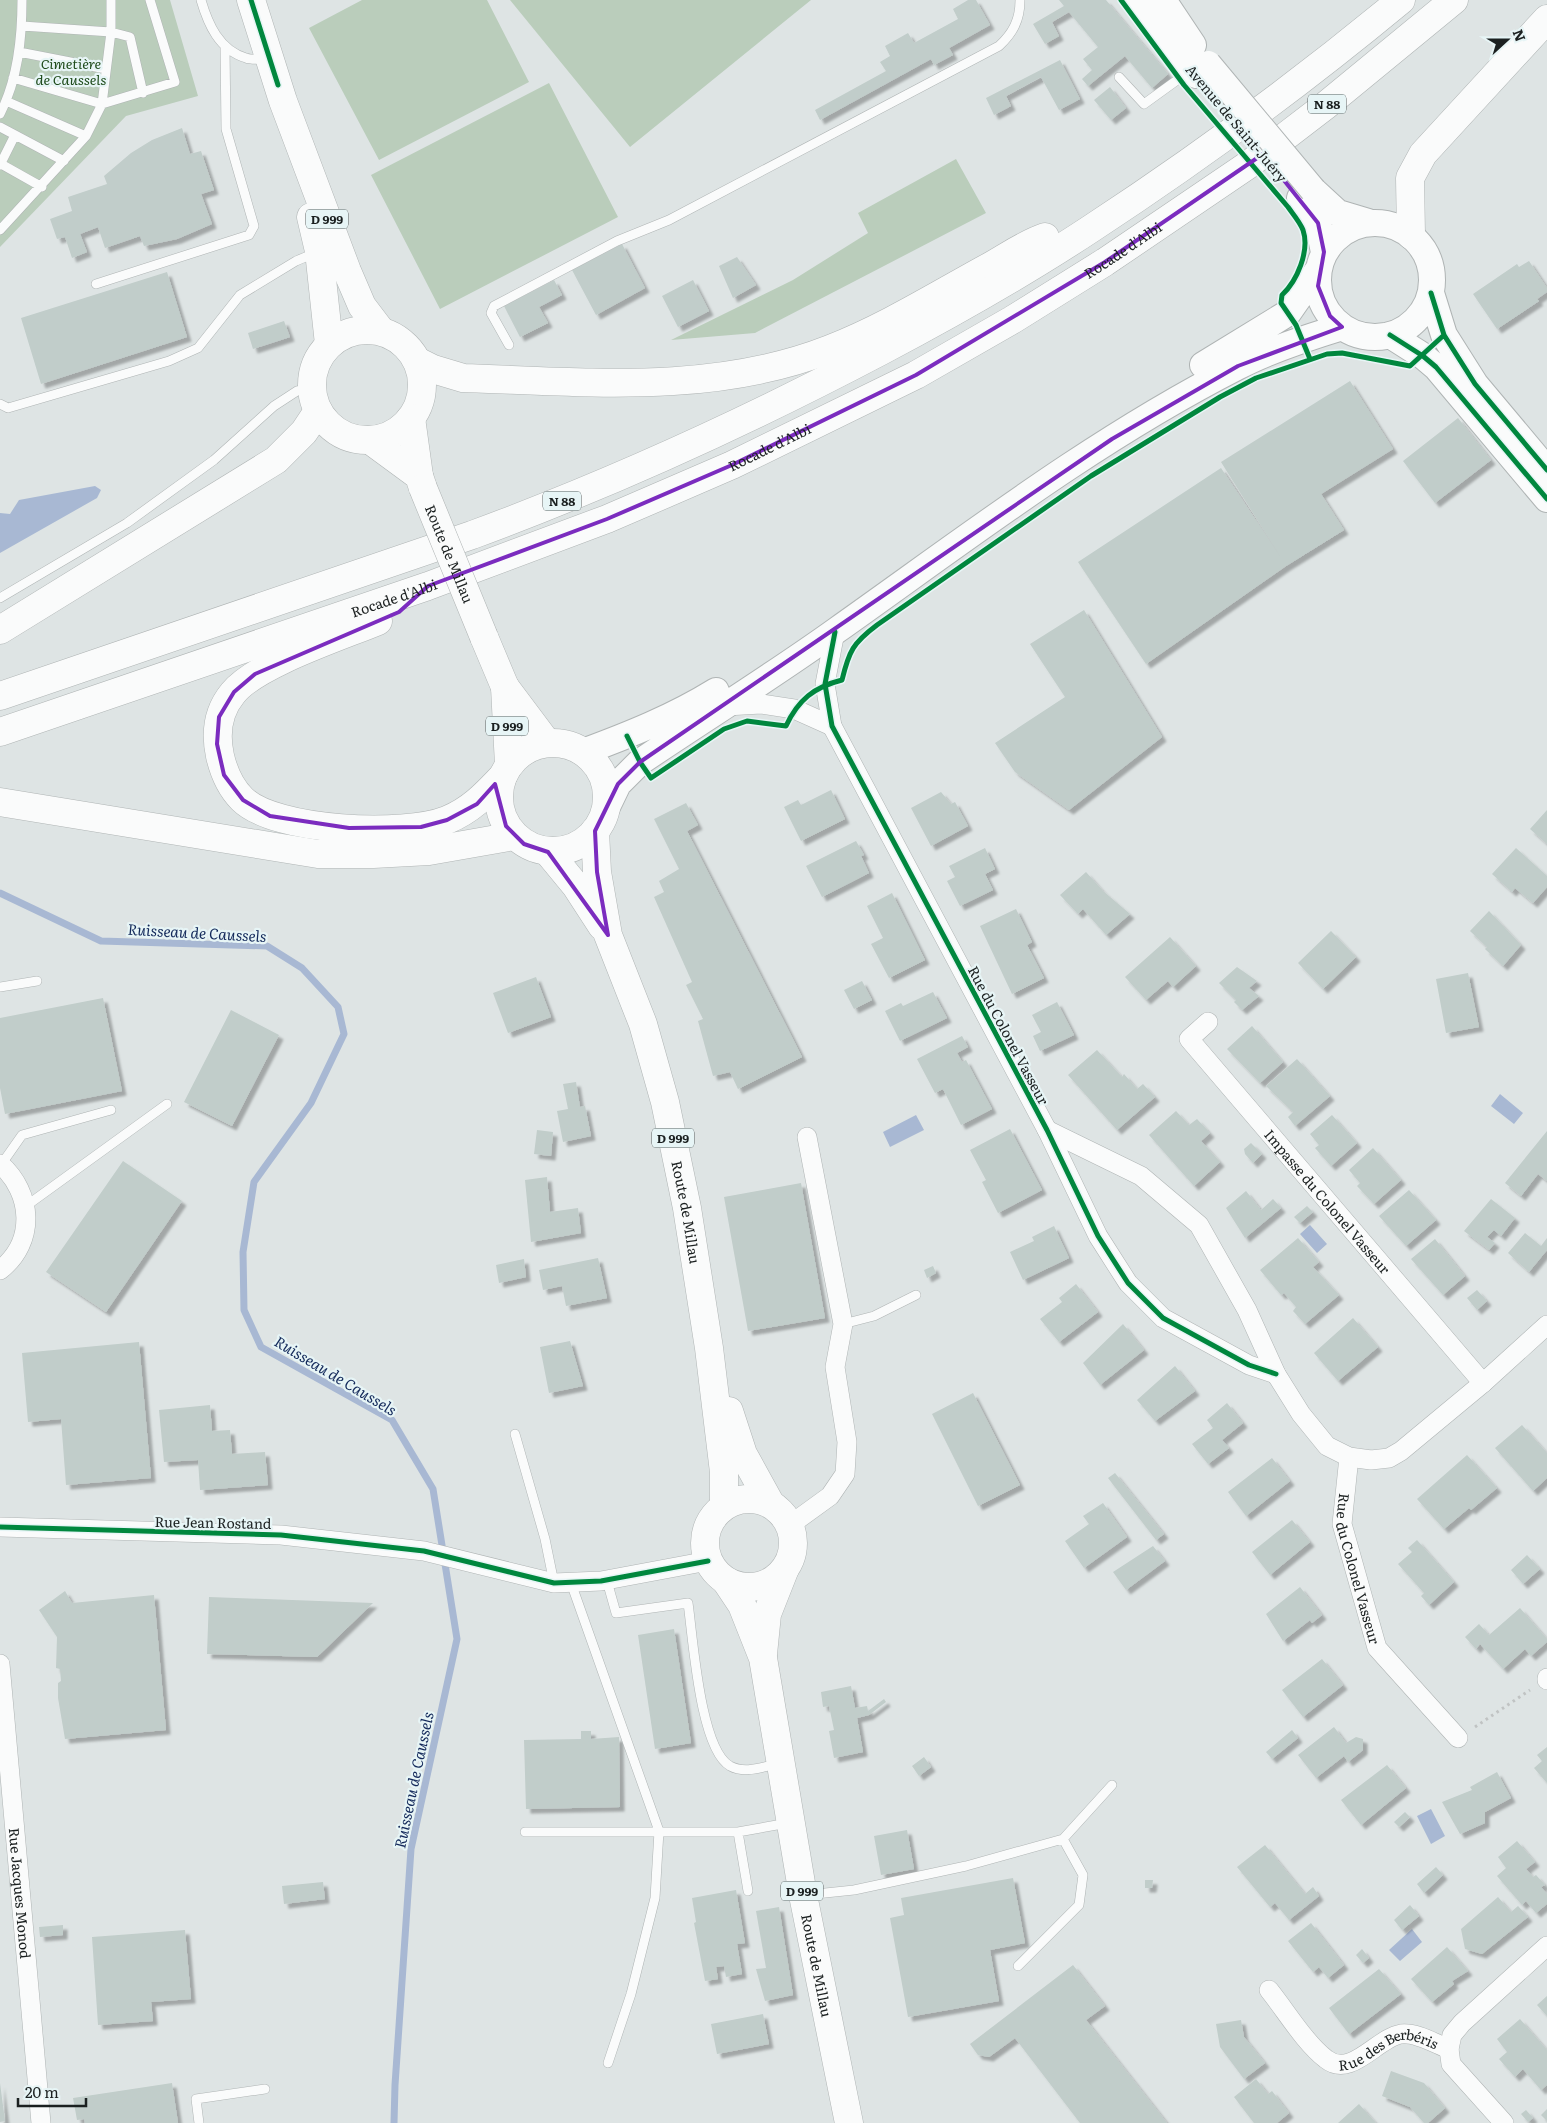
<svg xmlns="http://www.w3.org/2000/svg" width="1547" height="2123" font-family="Literata,serif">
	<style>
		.green { fill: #bacdbb }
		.water { fill: #a8b8d3 }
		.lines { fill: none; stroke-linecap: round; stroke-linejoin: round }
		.stream { stroke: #a8b8d3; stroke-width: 7 }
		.building { fill: #c1cdca; filter: url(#shadow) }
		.lane-casing { stroke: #afb4b4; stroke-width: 10 }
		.street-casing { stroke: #afb4b4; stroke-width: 20 }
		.secondary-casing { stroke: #afb4b4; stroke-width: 28 }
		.primary-casing { stroke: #afb4b4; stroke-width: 29 }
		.highway-casing { stroke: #afb4b4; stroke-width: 29 }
		.path { stroke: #c0c3c3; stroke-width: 3; stroke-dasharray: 2.5 4; stroke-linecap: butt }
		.lane { stroke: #fafbfb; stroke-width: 9 }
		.street { stroke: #fafbfb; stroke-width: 19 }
		.secondary { stroke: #fafbfb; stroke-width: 26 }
		.primary { stroke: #fafbfb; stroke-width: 28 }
		.highway { stroke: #fafbfb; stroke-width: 28 }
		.secondary-bridge-casing { stroke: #afb4b4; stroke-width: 28; stroke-linecap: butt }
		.primary-bridge-casing { stroke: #afb4b4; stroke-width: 29; stroke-linecap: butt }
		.secondary-bridge { stroke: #fafbfb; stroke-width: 26 }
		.primary-bridge { stroke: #fafbfb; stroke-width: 28 }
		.cycleway-casing { stroke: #e7f5f6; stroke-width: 8 }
		.cycleway { stroke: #00873e; stroke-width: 5 }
		.marked { fill: none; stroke: #7b2cbf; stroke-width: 4; stroke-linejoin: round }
		.labels { text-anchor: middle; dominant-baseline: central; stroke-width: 4.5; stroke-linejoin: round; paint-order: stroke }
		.shield { fill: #e7f5f6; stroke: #586060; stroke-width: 1 }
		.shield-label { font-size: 12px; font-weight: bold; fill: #1b2020 }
		.park-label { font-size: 14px; font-style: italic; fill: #1d4a19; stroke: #e7f5f6 }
		.street-label { font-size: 14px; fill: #1b2020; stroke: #e7f5f6 }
		.water-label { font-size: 15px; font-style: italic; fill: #13295a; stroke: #e7f5f6 }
	</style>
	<defs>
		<filter id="shadow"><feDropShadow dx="4.5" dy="4.5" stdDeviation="1" flood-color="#0004"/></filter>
	</defs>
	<rect width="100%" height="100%" fill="#dee4e4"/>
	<path class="green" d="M0,0h170l28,96 -72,20 -126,131z
		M362,0h125l42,82 -150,78 -70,-132z
		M510,0h301l-181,147z
		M549,83l69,134 -178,92 -69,-134z
		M956,159l30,54 -231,120 -84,7 122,-60 75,-47 -10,-20z"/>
	<path class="water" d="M95,486l6,4 -4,8 -97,55v-40l10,1 9,-14z
		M1500,1094l23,19 -9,11 -23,-18z
		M916,1115l8,15 -34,17 -7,-15z
		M1310,1225l17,19 -10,9 -17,-19z
		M1431,1809l14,27 -14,8 -14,-28z
		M1412,1929l10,13 -22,19 -11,-11z"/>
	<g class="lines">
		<path class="stream" d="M0,893l101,48 166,5 35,22 36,39 6,27 -33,69 -57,79 -11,70 1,58 17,37 131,73 41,69 24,150 -46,210 -16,236 -1,38"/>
	</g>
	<path class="building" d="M968,0h8l14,25 -41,23 4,7 -19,10 -3,-6 -111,61 -5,-10 71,-39 -6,-9 10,-6 -5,-10 23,-13 6,10 44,-24 -5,-10z
		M1059,0h47l62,74 -16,14 -27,-32 -37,30 -6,-7 10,-9 -9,-11 15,-12 -29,-35 -17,10 7,14 -14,8 -12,-20 31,-18z
		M1060,60l20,39 -21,11 -18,-33 -35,19 5,10 -17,9 -8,-17z
		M1110,87l16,21 -15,12 -17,-20z
		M182,128l8,26 11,-3 13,39 -13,4 11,30 -35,15 -33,7 -4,-10 -35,12 -7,-21 -18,7 7,18 -15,6 -7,-21 -8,2 -7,-20 22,-8 -4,-14 39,-13 -3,-8 27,-23 21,-13z
		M622,244l23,44 -49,27 -24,-45z
		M737,257l19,28 -23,13 -14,-32z
		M1529,261l18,27v4l-10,7 2,2 -42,28 -24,-35 44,-30 2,3z
		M167,272l20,65 -146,47 -20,-66z
		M554,280l8,15 -23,12 9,16 -28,14 -16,-31z
		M693,280l16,31 -31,16 -16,-31z
		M284,321l6,16 -37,12 -5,-16z
		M1350,381l43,68 -72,45 23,36 -58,36 -140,98 -68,-102 143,-94 59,88 -59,-94z
		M1458,418l33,42 -56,43 -32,-42z
		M1084,610l78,127 -93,73 -54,-38 -20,-29 70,-46 -35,-53z
		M831,790l14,29 -44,22 -17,-34 14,-7 3,5z
		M941,792l10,12 4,-2 13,24 -37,20 -20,-38z
		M686,803l12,22 -11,6 115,226 -64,32 -8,-17 -17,4 -15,-55 5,-2 -17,-34 6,-3 -38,-85 10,-5 -5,-11 20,-12 -25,-50z
		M1547,810v34l-17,-15z
		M856,841l8,14 -3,1 8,17 -47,24 -16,-31z
		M985,848l10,21 -10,5 8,16 -33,16 -13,-25 8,-4 -6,-11z
		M1516,848l31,28v11l-14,16 -18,-15 -3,4 -20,-18z
		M1086,872l17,19 27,23 -24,21 -23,-26 -5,5 -18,-19z
		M892,893l33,67 -36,18 -18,-34 12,-6 -16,-32z
		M1016,909l16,33 -5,3 17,33 -32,16 -32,-68z
		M1489,911l32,34 -18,21 -18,-17 2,-2 -17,-16z
		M1331,931l25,26 -33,32 -25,-26z
		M1170,937l26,29 -23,21 -5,-6 -22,19 -21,-23z
		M1237,967l20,14 -8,7 10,8 -17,14 -8,-8 2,-2 -17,-17z
		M1468,973l11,54 -33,6 -10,-54z
		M536,977l15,40 -43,16 -15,-40z
		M862,981l10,19 -18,9 -10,-19z
		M933,992l14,26 -47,23 -15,-30 16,-8 2,3z
		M103,998l19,93 -117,23 -5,-26v-70z
		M1057,1002l17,33 -34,16 -7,-15 8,-4 -9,-17z
		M231,1010l48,25 -47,91 -48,-24z
		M1252,1026l31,36 -23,21 -33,-34z
		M962,1036l6,11 -11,6 5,9 4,-2 26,49 -31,16 -18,-36 -8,4 -18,-34z
		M1097,1050l25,27 2,-3 13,15 6,-5 12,13 -38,33 -49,-55z
		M1297,1059l33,37 -35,30 -7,-9 5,-5 -27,-26z
		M576,1082l4,25 5,-1 6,30 -28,6 -6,-31 11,-2 -5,-25z
		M1176,1111l13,14 8,-6 13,14 -9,8 19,21 -26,24 -45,-51z
		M1332,1115l25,28 -26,23 -16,-18 4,-3 -9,-11z
		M1010,1129l32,61 -44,23 -16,-31 4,-2 -16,-30z
		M537,1130l16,2 -2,24 -17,-2z
		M1547,1131v50l-9,-7 -17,22 -16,-13z
		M1251,1143l11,11 -9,9 -8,-9 -1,-5z
		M1373,1148l28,32 -27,24 -17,-18 3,-3 -11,-13z
		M123,1161l59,40 -76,111 -60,-40z
		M547,1177l3,35 28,-4 3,25 -50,9 -6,-62z
		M801,1183l24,135 -77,13 -24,-134z
		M1409,1190l27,30 -30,26 -27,-30z
		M1246,1191l15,19 12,-11 8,9 -36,30 -19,-30z
		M1491,1199l24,19 -14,18 -7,-6 -7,7 8,6 -6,7 -25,-19z
		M1307,1206l6,6 -13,11 -6,-6z
		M1054,1226l15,32 -46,22 -13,-28 24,-11 -2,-4z
		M1525,1233l16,13 6,-8v12l-18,22 -21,-19z
		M1298,1238l21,24 -6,5 26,28 -34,29 -12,-13 3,-4 -12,-14 -3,2 -21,-25z
		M1435,1239l30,37 -22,19 -32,-36z
		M598,1258l9,40 -41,8 -4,-20 -19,4 -4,-20z
		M524,1259l2,18 -27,6 -3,-18z
		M933,1266l3,7 -9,5 -3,-8z
		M1076,1284l22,28 -39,30 -19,-23 22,-17 -3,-4z
		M1477,1290l10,11 -10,9 -10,-12z
		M1353,1318l25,29 -40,34 -24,-28z
		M1123,1324l21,26 -44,35 -17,-22z
		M570,1341l13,45 -34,7 -9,-46z
		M139,1342l12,136 -85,7 -5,-66 -33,3 -6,-69z
		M1175,1366l20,25 -40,30 -18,-21z
		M973,1393l47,92 -42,21 -46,-92z
		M1227,1403l16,20 -21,17 7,8 -21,16 -16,-20 21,-16 -6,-8z
		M210,1405l2,26 18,-1 2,24 33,-2 3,33 -68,5 -2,-30 -34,2 -5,-52z
		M1522,1425l25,28v25l-14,13 -38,-43z
		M1467,1455l30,33 -26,22 -2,-2 -25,21 -27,-30z
		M1272,1458l18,23 -44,35 -18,-24z
		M1115,1473l49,61 -8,6 -48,-62z
		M1103,1503l24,34 -43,31 -19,-27 24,-17 -6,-8z
		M1292,1520l18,22 -40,33 -18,-23z
		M1417,1540l37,42 -25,23 -8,-9 3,-3 -26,-29 14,-12 -4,-4z
		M1153,1546l12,15 -39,29 -13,-18z
		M1527,1555l13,14 -17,15 -12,-14z
		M1300,1587l22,28 -10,8 -2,-3 -27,21 -17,-27z
		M65,1591l7,12 82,-8 12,135 -101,9 -7,-41v-15l3,-2 -1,-12 -4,-1 1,-31 -18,-27z
		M209,1597l164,6 -56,54 -110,-3z
		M1520,1608l27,31v3l-16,14 -6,-7 -22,20 -23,-25 -4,5 -11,-12 14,-13 10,11z
		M674,1629l17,114 -36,6 -17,-114z
		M1322,1659l21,26 -40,32 -21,-27z
		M851,1686l4,22 12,-2 1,5 16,-12 2,3 -17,13 -12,3 6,34 -29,6 -5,-27 5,-1 -5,-24 -6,1 -2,-15z
		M1334,1727l12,16 10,-6 7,2v11l-15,12 -4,-6 -28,22 -18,-23z
		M1292,1730l6,8 -26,21 -6,-7z
		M581,1731h10v8l28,-2 1,70 -94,2 -2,-69 57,-1z
		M1547,1747v36l-13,-15 8,-7 -5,-6z
		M924,1757l7,10 -12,9 -7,-10z
		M1387,1765l19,23 -45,37 -20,-25z
		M1497,1772l14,26 -26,14v11l-25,11 -18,-32 30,-12 -2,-3z
		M1405,1812l5,5 -11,10 -5,-5z
		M907,1830l7,39 -33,6 -7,-39z
		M1517,1841l18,21 -9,7 7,8 3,-2 9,10 -4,2 6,7v10l-11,9 -10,-12 -4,4 -25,-29 9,-8 -8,-11z
		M1265,1845l40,49 8,-7 6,9 -30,24 -14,-17 -5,4 -33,-40z
		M1436,1867l7,8 -19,18 -7,-9z
		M1013,1878l12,65 -35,7 9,51 -91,16 -18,-99 14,-3 -3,-17z
		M1145,1880h8l-1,8h-7z
		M323,1882l2,17 -41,5 -2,-18z
		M736,1890l9,53 -8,1 5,30 -16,3 -2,-11 -8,1 2,12 -13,2 -11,-58 2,-1 -4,-24z
		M1498,1897l13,15 7,-6 10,11 -46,37 -17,-5 -4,-20z
		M1410,1905l9,11 -17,14 -8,-10z
		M779,1907l14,88 -28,6 -9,-32 10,-1 -10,-57z
		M1311,1923l33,42 -16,13 -9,-11 -6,5 -25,-31z
		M63,1925v10l-23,2 -1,-10z
		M185,1930l6,69 -40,3 2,19 -55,4 -6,-88z
		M1447,1947l21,24 -16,10 2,3 -22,18 -21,-23z
		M1362,1949l7,9 -6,5 -7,-8z
		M1073,1965l32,41 -19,14 81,103h-87l-65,-85 -26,19 -11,-2 -8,-11z
		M1379,1969l22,25 -52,40 -20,-26z
		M1547,1996v20l-10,-11z
		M763,2014l6,30 -52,10 -6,-30z
		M1520,2019l27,31v35l-6,5 -18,-21 -8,8 -16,-18 8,-7 -10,-13z
		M1241,2020l3,17 21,26 -21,16 -24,-32 -4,-23z
		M1391,2071l33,12 21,25 -17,15h-4l-14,-16 -28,-11z
		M1256,2079l12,15 4,-3 17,22 -12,10h-23l-20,-26z
		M0,2083l5,38 -5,1z
		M172,2083l6,40h-93l-1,-4 -7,1 -4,-22z
		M1359,2104l17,19h-38z
		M1547,2109v12l-6,-6z
		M1526,2110l7,8 -5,4 -7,-8z"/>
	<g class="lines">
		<g class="lane-casing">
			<path id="lane" d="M201,0c7,24 18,50 45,58 5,2 14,1 20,1
				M22,26l89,6 19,5 13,56
				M19,52l87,17
				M1119,77l25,27 47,-34
				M13,78l89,26 9,-72v-32
				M6,101l80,35
				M0,114c18,-35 22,-75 22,-114
				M0,127l64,34
				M1,164l41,23
				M0,165l15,-30
				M0,230l86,-94 16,-32 73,-22 -25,-82
				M96,284l153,-49 5,-9 -28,-97 -1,-82
				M509,345l-18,-32 3,-7 123,-65 52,-21 330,-174c14,-13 21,-26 21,-46
				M0,404l8,4 161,-47 29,-13 42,-53 56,-34 19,-8
				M0,598l127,-75 87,-63 60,-54 23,-15 15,-3
				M0,987l37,-6
				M1,1165l21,-30 89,-25
				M26,1206l141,-102
				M843,1324l31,-8 42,-21
				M515,1434l30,105 9,44
				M607,1581l9,32 72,-10c5,35 12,146 42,163 15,8 32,1 48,-2
				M571,1583l88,248 -4,67 -24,96 -23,69
				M525,1832h213l50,-9
				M738,1832l10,59
				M806,1895l48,-5 112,-24 97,-27 49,-54
				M1018,1966l61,-61 4,-30 -20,-36
				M199,2123l-3,-24 69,-10"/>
		</g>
		<g class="street-casing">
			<g id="street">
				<path d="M835,632l-10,52 7,42 215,404 51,106 30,47 35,35 86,47 27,9"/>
				<path d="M726,706l35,-2 33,5 38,17"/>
				<path id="s1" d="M1208,1022l-19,17 294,344"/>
				<path d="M1047,1130l94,46 58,49 48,85 29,64 25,40 26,32 22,11 22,3 18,-2 12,-7 82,-68 64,-58"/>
				<path d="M0,1164c33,29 36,78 0,106"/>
				<path id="s2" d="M1349,1457l-7,67 35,124 81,90"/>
				<path d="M790,1525l40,-29 15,-22 2,-32 -12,-75 8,-43 -36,-187"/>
				<path d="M0,1527l281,8 143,16 130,32 47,-2 107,-20"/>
				<path id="s3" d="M0,1664l41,459"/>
				<path d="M1547,1678v2"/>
				<path id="s4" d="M1269,1990c17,21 36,53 57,69 25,20 51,-21 75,-25 15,-2 35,10 48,15"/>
				<path d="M1504,2123l-53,-59 -2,-15 3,-14 10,-12 85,-77"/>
			</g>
		</g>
		<g class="secondary-casing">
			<path id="secondary" d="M1139,0l57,75
				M1163,0l30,45
				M1313,190l25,23 30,9
				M1300,198l18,25 6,29
				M1318 280a57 57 0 1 1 114 0a57 57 0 1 1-114 0Z
				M1431,293l13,42 31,49 72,86
				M1390,335l33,21 13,11 111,132
				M1203,365l85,-52 30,-43
				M583,752c46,-17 91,-35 133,-61
				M605,811l13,-27 22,-22c65,-44 133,-86 197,-132 130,-92 257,-190 400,-263 32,-17 69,-29 105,-40"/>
		</g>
		<g class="primary-casing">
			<g id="primary">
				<path d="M251,0l32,101 64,170 15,35 19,25"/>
				<path d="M311,217l8,34 10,93"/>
				<circle cx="367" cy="385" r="55"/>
				<path d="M411,418l8,58"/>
				<path d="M370,440l49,36 4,12"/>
				<path d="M484,637l21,50 42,56"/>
				<path d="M505,687l4,78"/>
				<circle cx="553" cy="797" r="54"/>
				<path id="s5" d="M595,831l2,41 11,63 35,89 22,78 22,106 22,140 15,124v34"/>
				<path d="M548,852l28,34 26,40"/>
				<path d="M729,1411l14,43 27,49"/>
				<circle cx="749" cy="1543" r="44"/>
				<path id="s6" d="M726,1581l16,24 21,53 40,237 46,228"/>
				<path d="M763,1654l4,-40 17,-43"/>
			</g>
		</g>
		<g class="highway-casing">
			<g id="highway">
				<path d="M1411,235l-1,-57 13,-24 124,-135"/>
				<path d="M417,361l16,8 30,9c123,4 250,17 367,-29 54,-21 104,-52 155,-80 19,-10 39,-25 60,-32"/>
				<path d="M378,621c-36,15 -122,43 -145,72 -15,18 -18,40 -13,63 4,17 10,31 22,43 33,33 163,38 205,21 24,-10 38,-25 56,-44"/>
				<path d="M0,630l276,-170 28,-28 14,-21"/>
				<path d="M0,696l472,-161c141,-52 276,-114 409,-184 72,-38 143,-78 211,-123 107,-70 210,-146 309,-228"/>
				<path id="s7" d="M0,732l428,-146 179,-67 125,-54 184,-90 96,-55 93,-58 143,-97 77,-59 129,-106"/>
				<path d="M0,802l318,52h55l56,-3 85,-15"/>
			</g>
		</g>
		<path class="path" d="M1475,1727l55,-37"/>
		<use href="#lane" class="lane"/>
		<use href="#street" class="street"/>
		<use href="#secondary" class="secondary"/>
		<use href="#primary" class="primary"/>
		<use href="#highway" class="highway"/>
		<g class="secondary-bridge-casing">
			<path id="secondary-bridge" d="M1208,64l105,126"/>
		</g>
		<g class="primary-bridge-casing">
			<g id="primary-bridge">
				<path id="s8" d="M423,488l61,149"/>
			</g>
		</g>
		<use href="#secondary-bridge" class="secondary-bridge"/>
		<use href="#primary-bridge" class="primary-bridge"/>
		<g class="cycleway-casing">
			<path id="cycleway" d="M251,0l27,85
				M1121,0l63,85 104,122c5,7 12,15 15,23 7,21 -6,51 -21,65l-1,8 15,22 14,34
				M1431,293l13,42 31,49 72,86
				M1390,335l33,21 13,11 111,132
				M835,632l-10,52 7,42 215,404 51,106 30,47 35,35 86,47 27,9
				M627,736l13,26 11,16 73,-49 23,-8 39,5c12,-26 28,-39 56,-46 7,-29 11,-37 35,-55l214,-149 129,-79 36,-19 71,-24 15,-1 68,13 34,-31
				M0,1527l281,8 143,16 130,32 47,-2 107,-20"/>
		</g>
		<use href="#cycleway" class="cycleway"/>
	</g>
	<path class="marked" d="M1263,154l55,69 6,29 -6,34 12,30 12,11 -104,39 -126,73 -472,323 -22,22 -23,47 2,41 11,63 -60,-83 -24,-8 -18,-18 -11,-42 -18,20 -30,16 -26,7 -72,1 -79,-12 -27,-16 -19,-25 -7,-31 2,-27 15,-25 21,-18 144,-62 29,-26 179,-67 125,-54 184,-90 189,-113z"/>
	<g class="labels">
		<g class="shield">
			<rect x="1308" y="94.5" width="38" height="19" rx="4"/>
			<rect x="306" y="209.5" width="42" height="19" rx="4"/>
			<rect x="543" y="491.5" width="38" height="19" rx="4"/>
			<rect x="486" y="716.5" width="42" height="19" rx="4"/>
			<rect x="652" y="1128.5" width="42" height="19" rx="4"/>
			<rect x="781" y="1881.5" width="42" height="19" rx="4"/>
		</g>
		<g class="shield-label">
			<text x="1327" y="104">N 88</text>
			<text x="327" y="219">D 999</text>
			<text x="562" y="501">N 88</text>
			<text x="507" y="726">D 999</text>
			<text x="673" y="1138">D 999</text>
			<text x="802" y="1891">D 999</text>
		</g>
		<g class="park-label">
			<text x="71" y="63">Cimetière<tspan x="71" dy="16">de Caussels</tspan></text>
		</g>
		<g class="street-label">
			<text transform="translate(1237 123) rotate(50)">Avenue de Saint-Juéry</text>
			<text stroke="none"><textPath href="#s7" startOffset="1226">Rocade d'Albi</textPath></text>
			<text stroke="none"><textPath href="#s7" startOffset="821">Rocade d'Albi</textPath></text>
			<text stroke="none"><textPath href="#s8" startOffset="71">Route de Millau</textPath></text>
			<text stroke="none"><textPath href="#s7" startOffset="416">Rocade d'Albi</textPath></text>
			<text transform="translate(1009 1035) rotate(62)">Rue du Colonel Vasseur</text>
			<text stroke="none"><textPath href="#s1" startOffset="239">Impasse du Colonel Vasseur</textPath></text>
			<text stroke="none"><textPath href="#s5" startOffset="394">Route de Millau</textPath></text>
			<text transform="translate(213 1522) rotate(1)">Rue Jean Rostand</text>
			<text stroke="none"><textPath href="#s2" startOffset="114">Rue du Colonel Vasseur</textPath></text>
			<text stroke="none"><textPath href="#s3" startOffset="230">Rue Jacques Monod</textPath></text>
			<text stroke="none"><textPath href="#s6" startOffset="398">Route de Millau</textPath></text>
			<text stroke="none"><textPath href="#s4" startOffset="158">Rue des Berbéris</textPath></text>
		</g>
		<g class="water-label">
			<text transform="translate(197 932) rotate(3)">Ruisseau de Caussels</text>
			<text transform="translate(336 1375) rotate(31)">Ruisseau de Caussels</text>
			<text transform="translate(413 1780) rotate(-78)">Ruisseau de Caussels</text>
		</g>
	</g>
	<g transform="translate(1507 40) rotate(69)" stroke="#e7f5f6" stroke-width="4" paint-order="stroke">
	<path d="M0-4L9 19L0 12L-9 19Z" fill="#1b2020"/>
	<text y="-8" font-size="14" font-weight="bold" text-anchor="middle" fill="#1b2020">N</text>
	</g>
	<path d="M18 2098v8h68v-8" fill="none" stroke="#1b2020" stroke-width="2.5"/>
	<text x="25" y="2098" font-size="15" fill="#1b2020" stroke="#e7f5f6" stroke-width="4" paint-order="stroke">20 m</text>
</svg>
